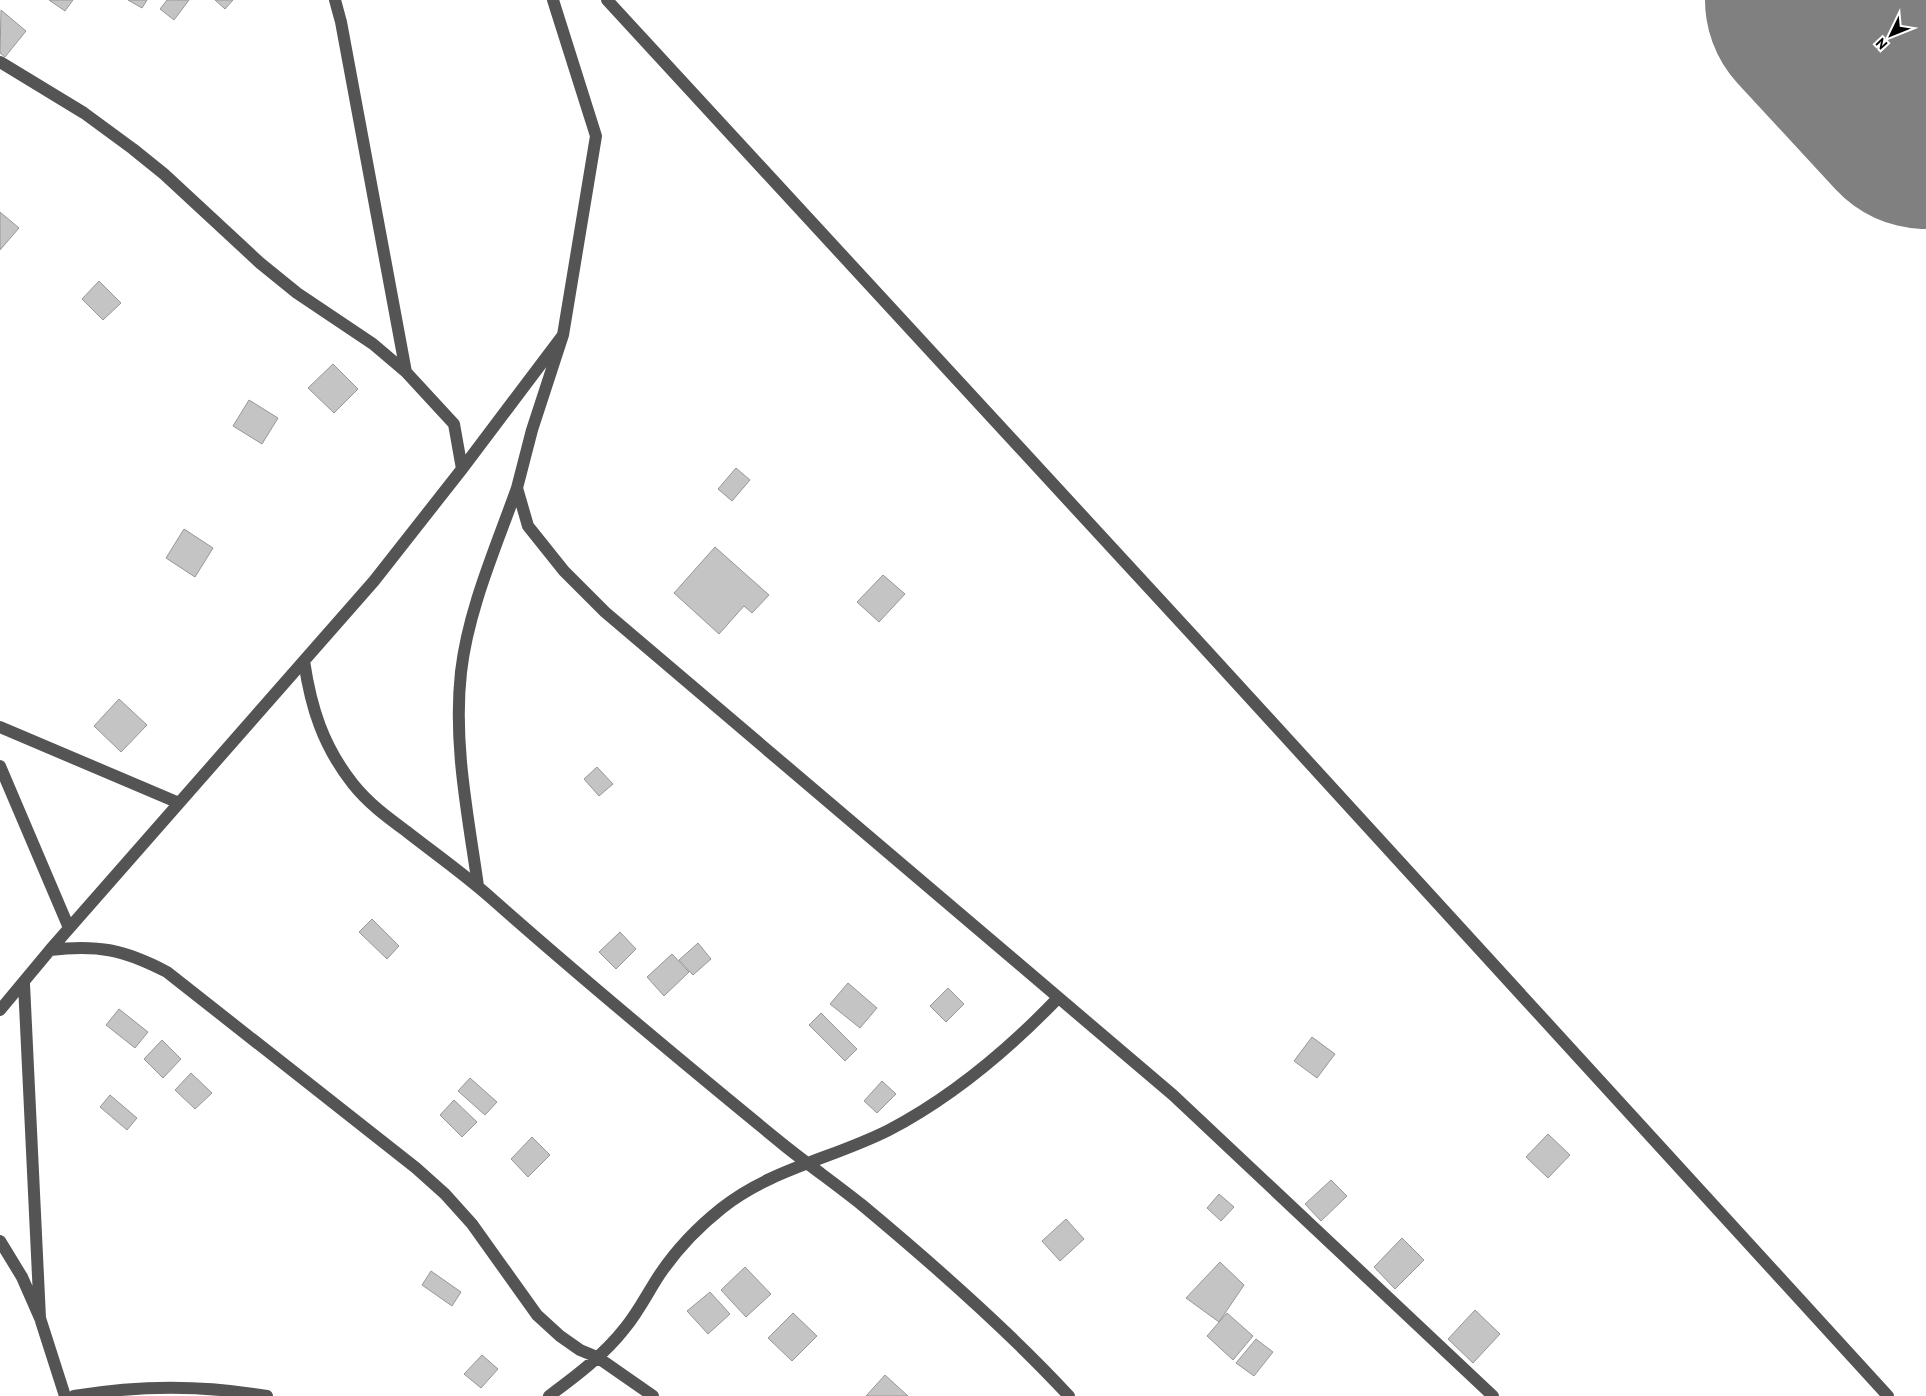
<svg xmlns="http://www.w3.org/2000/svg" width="1926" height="1396" font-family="'PT Sans',sans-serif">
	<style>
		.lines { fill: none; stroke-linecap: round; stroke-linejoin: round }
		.runway { stroke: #808080; stroke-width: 246 }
		.building { fill: #c4c4c4; stroke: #989898 }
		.minor { stroke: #545454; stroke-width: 12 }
	</style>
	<rect width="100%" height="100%" fill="#fff"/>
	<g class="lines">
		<path class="runway" d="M1828,0l98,106"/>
	</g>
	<path class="building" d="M49,0h24l-8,11z
		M128,0h19l-5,8z
		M167,0h22l-15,20 -14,-11z
		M215,0h18l-8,9z
		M1,10l25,21 -21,26 -5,-4z
		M0,212l19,16 -19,22z
		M99,281l22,22 -18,17 -21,-21z
		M333,364l25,25 -24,24 -26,-25z
		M249,400l29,18 -16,26 -29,-18z
		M736,468l14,12 -18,21 -14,-12z
		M184,529l29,19 -18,29 -29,-19z
		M715,547l54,48 -17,18 -8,-7 -25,28 -45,-41z
		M883,575l22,19 -26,28 -22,-20z
		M119,699l28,26 -26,27 -27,-26z
		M597,767l16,17 -14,12 -15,-17z
		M372,919l27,27 -12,13 -28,-27z
		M620,932l16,17 -20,20 -17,-17z
		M698,943l13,16 -18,16 -14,-15z
		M672,954l17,18 -25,24 -17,-19z
		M848,983l29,25 -17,20 -30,-24z
		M948,988l16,16 -18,18 -16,-16z
		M119,1009l29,23 -13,16 -29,-23z
		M821,1013l36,36 -12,12 -36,-36z
		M1312,1037l23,17 -18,24 -23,-17z
		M162,1040l19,19 -18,19 -19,-19z
		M191,1073l21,20 -17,16 -20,-19z
		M470,1078l27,24 -12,13 -27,-24z
		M882,1081l14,13 -19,19 -13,-12z
		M110,1095l27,23 -10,12 -27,-23z
		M454,1100l23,22 -15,15 -22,-22z
		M1548,1134l22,21 -22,23 -22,-21z
		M532,1137l18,18 -22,22 -17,-18z
		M1331,1180l16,16 -26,25 -16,-17z
		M1219,1194l15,13 -13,14 -14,-13z
		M1066,1219l18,20 -24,22 -18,-20z
		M1402,1238l22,22 -29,29 -21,-22z
		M1220,1262l24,23 -25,37 -33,-24z
		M745,1267l26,27 -25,23 -25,-27z
		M431,1271l30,21 -9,14 -30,-21z
		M710,1292l20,22 -22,20 -21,-23z
		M1475,1310l25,24 -27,29 -25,-24z
		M793,1313l24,23 -25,25 -24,-23z
		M1227,1313l26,23 -20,24 -26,-24z
		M1256,1339l17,13 -19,24 -18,-13z
		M482,1355l16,14 -17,19 -17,-14z
		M885,1375l23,21h-42z"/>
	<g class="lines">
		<path class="minor" d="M335,0l6,22 65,350
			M607,0l589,639 692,757
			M0,62l84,51 49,36 31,25 96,89 37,30 76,51 33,28 48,52 8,45
			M563,335l-31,95 -15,58 11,38 36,45 41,41 568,483 320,301
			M304,661c7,47 19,85 49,123 15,19 34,33 53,47 28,22 58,43 85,67 96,85 195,167 294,248 25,20 52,39 77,59 72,60 144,123 207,191
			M0,727l179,76
			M0,766l69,162
			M478,886c-10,-71 -25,-142 -17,-214 7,-62 35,-125 56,-184
			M50,950c48,-6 75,0 117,22l249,196 29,26 27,30 65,91 23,21 20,14 17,7 56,39
			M24,984l16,334
			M0,1010l50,-60 324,-369 88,-112 101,-134 33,-199 -43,-136
			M0,1241l22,36 18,41 25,78
			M74,1396c67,-11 127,-11 193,0
			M549,1396c27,-20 55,-41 76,-68 14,-17 23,-36 35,-54 17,-25 38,-47 62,-66 49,-39 112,-50 167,-78 65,-34 119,-80 169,-132"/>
	</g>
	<g transform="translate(1891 35) rotate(227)" stroke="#ffffff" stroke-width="4" paint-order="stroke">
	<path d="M0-4L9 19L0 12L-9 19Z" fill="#000000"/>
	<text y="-8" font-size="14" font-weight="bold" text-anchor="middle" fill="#000000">N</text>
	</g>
</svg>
